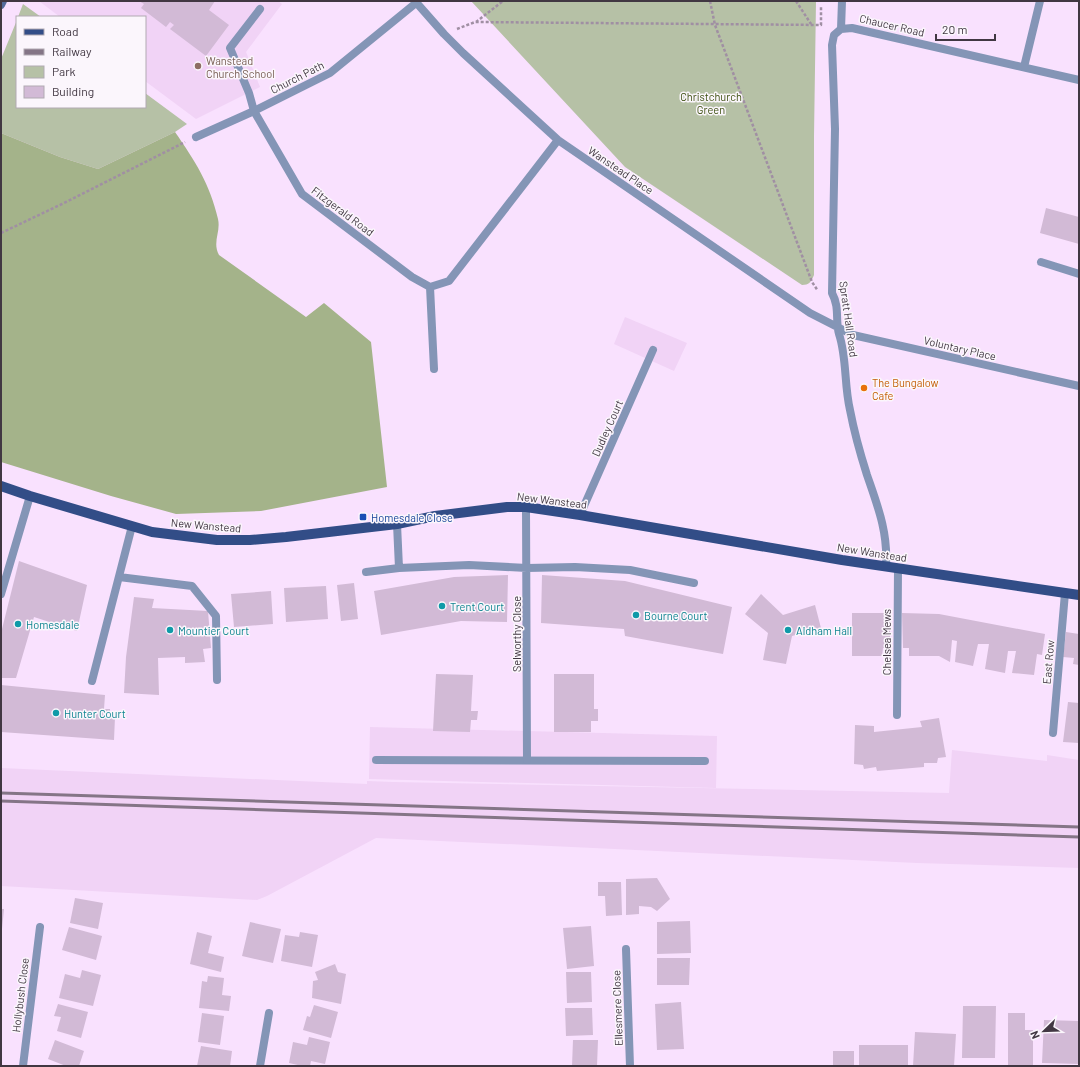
<svg xmlns="http://www.w3.org/2000/svg" width="1080" height="1067" font-family="Barlow,sans-serif">
	<style>
		.built { fill: #f1d3f6 }
		.green { fill: #b6c1a6 }
		.forest { fill: #a4b38a }
		.building { fill: #d2bad6 }
		.lines { fill: none; stroke-linecap: round; stroke-linejoin: round }
		.path { stroke: #a08fa3; stroke-width: 2.5; stroke-dasharray: 3 2; stroke-linecap: butt }
		.lane { stroke: #8495b6; stroke-width: 8 }
		.street { stroke: #8495b6; stroke-width: 8 }
		.secondary { stroke: #536b9b; stroke-width: 8 }
		.primary { stroke: #324d87; stroke-width: 10 }
		.rail { stroke: #847586; stroke-width: 3 }
		.education-dot { fill: #8d6e63; stroke: #fbf6fc; stroke-width: 1.5 }
		.food-dot { fill: #e8710a; stroke: #fbf6fc; stroke-width: 1.5 }
		.transit-dot { fill: #1a4fb4; stroke: #fbf6fc; stroke-width: 1.5 }
		.culture-dot { fill: #0f9aa8; stroke: #fbf6fc; stroke-width: 1.5 }
		.labels { text-anchor: middle; dominant-baseline: central; stroke-width: 3; stroke-linejoin: round; paint-order: stroke }
		.street-label { font-size: 11px; fill: #413742; stroke: #fbf6fc }
		.education-label { font-size: 11px; fill: #785e54; stroke: #fbf6fc; text-anchor: start }
		.park-label { font-size: 11px; fill: #3c4f0f; stroke: #fbf6fc }
		.food-label { font-size: 11px; fill: #c56008; stroke: #fbf6fc; text-anchor: start }
		.transit-label { font-size: 11px; fill: #164399; stroke: #fbf6fc; text-anchor: start }
		.culture-label { font-size: 11px; fill: #0d838f; stroke: #fbf6fc; text-anchor: start }
	</style>
	<rect width="100%" height="100%" fill="#f9e1fe"/>
	<path class="built" d="M39,1h239l4,3 -36,48 14,35 -64,32 -51,-38v-64h-85z
		M625,317l62,26 -13,28 -60,-27z
		M370,727l347,9 -1,52 -347,-9z
		M952,750l95,11v-6l32,5v108l-162,-5 -541,-25 -109,58 -10,4 -256,-14v-118l366,16v-3l26,1 556,11z"/>
	<path class="green" d="M471,1h345l-2,135v139c-3,7 -5,10 -12,10l-177,-118z
		M23,4l18,13h-23z
		M17,20v87h128v-14l42,31 -12,8 -77,37 -38,-12 -59,-24v-74z"/>
	<path class="forest" d="M175,132c20,29 35,52 43,87 3,13 -6,23 1,36l87,62 18,-14 47,39 16,145 -126,24 -85,3 -65,-18 -110,-34v-329l59,24 38,12z"/>
	<path class="building" d="M139,1h76l-6,9 20,15 -23,31 -36,-27 4,-4 -4,-3 -4,5 -25,-19 3,-4z
		M1046,208l33,9v27l-39,-11z
		M19,561l68,24 -10,46 -43,-14 -18,61h-15v-45z
		M508,575l-1,47 -46,-1 -80,14 -7,-44 80,-14z
		M542,575l83,6 107,26 -9,47 -98,-18 -1,-7 -83,-6z
		M354,583l4,36 -17,2 -4,-36z
		M326,586l2,33 -42,3 -2,-34z
		M271,591l2,33 -39,3 -3,-33z
		M761,594l22,21 32,-10 6,23 -29,8 -6,28 -23,-4 5,-27 -23,-19z
		M134,597l20,2 -2,9 56,3 3,37 -8,1 2,13 -20,1v-6l-27,1 1,37 -35,-2 2,-36z
		M852,613h38v35h-7l-1,8h-30z
		M902,613l37,1 106,20 -3,21 -5,-1 -3,21 -22,-2 4,-22h-8l-3,22 -20,-4 4,-25h-11l-5,22 -18,-4 2,-21 -5,-1 -2,22 -11,-6h-30v-8h-6z
		M1066,632l13,2v31l-6,-1 1,-6 -11,-1z
		M436,674l37,1 -2,36h7l-1,9h-6l-1,12 -37,-1z
		M554,674h40v35h4v12h-7v11h-37z
		M1,685l104,10 -1,14h6v8h5l-1,23 -113,-8z
		M1068,702l11,1v40l-16,-1z
		M939,718l7,39 -8,1 -1,5h-13v4l-47,4 -1,-4 -12,2 -1,-4 -9,-1 1,-39 19,1v6l48,-5 -2,-6z
		M657,878l13,21 -13,12 -6,-4 -12,-1v8l-13,1v-36z
		M598,882h23l1,33 -16,1 -1,-20h-7z
		M75,898l28,5 -5,26 -28,-6z
		M1,909h3l-2,20h-1z
		M690,921l1,32 -34,1v-32z
		M250,922l31,7 -8,34 -31,-7z
		M591,926l3,40 -27,3 -4,-41z
		M69,927l33,9 -6,24 -34,-10z
		M197,932l15,4 -4,17 16,4 -3,15 -31,-8z
		M300,932l18,3 -6,32 -31,-6 4,-26 14,2z
		M657,958h33l-1,27h-32z
		M335,964l3,8 8,2 -5,30 -29,-6 1,-17 5,-1 -3,-8z
		M82,970l19,5 -8,31 -34,-8 6,-24 15,4z
		M566,972h25l1,30 -25,1z
		M208,976l16,2 -2,17 9,1 -2,15 -30,-3 3,-27 5,1z
		M681,1002l3,47 -27,1 -2,-46z
		M58,1004l30,8 -7,26 -24,-7 4,-14 -7,-1z
		M314,1005l24,7 -7,26 -28,-8 4,-14 3,1z
		M963,1006h33l-1,52h-33z
		M565,1008h27l1,27 -27,1z
		M202,1013l22,3 -4,29 -22,-3z
		M1008,1013h17v17h8v35h-25z
		M1044,1020l35,1v43l-37,-1z
		M915,1032l41,2 -2,32h-41z
		M309,1037l21,5 -5,22 -14,-3 -1,5h-8l-13,-3 4,-21 14,3z
		M55,1040l29,11 -5,15h-13l-18,-7z
		M573,1040h25l-1,26h-25z
		M859,1045h49v21h-49z
		M201,1046l31,5 -2,15h-33z
		M833,1051h21v15h-21z"/>
	<g class="lines">
		<path class="path" d="M710,1l5,24 97,257 6,9
			M796,1l15,23
			M476,22l27,-21
			M457,29l18,-7 346,3v-18
			M1,233l61,-29 123,-62"/>
		<path class="lane" d="M254,111l-5,-18 -19,-45 30,-39
			M1,594l29,-98
			M897,715l1,-146
			M376,760l329,1"/>
		<path class="street" d="M415,1l29,33 19,19 95,87 252,173 43,22 226,51
			M842,1l-1,28 -7,6 -2,10 3,84 -3,164c8,15 3,26 7,41 8,24 5,51 11,76 4,21 10,43 17,65 11,32 21,57 19,91
			M841,29l11,-1 227,52
			M1024,67l16,-66
			M254,111l48,83 110,83 18,10 19,-6 109,-141
			M196,137l58,-26 76,-38 86,-70
			M1041,262l38,12
			M430,287l4,82
			M526,507l1,253
			M580,515l73,-165
			M397,524l2,44
			M366,572l33,-4 70,-3 58,3 48,-1 55,3 64,13
			M119,577l73,9 24,30 1,64
			M92,681l40,-155
			M1053,733l12,-140
			M626,949l4,117
			M23,1066l17,-139
			M260,1066l9,-53"/>
		<path class="secondary" d="M1,5l2,-4"/>
		<path class="primary" d="M1,486l29,10 122,36 65,8h33l36,-3 111,-13 38,-8 72,-9h19l54,8 262,45 237,35"/>
		<path class="rail" d="M1,793l1078,34
			M1,801l1078,36"/>
	</g>
	<circle class="education-dot" cx="198" cy="66" r="4"/>
	<circle class="food-dot" cx="864" cy="388" r="4"/>
	<rect class="transit-dot" x="359" y="513" width="8" height="8" rx="2"/>
	<g class="culture-dot">
		<circle cx="442" cy="606" r="4"/>
		<circle cx="636" cy="615" r="4"/>
		<circle cx="18" cy="624" r="4"/>
		<circle cx="170" cy="630" r="4"/>
		<circle cx="788" cy="630" r="4"/>
		<circle cx="56" cy="713" r="4"/>
	</g>
	<g class="labels">
		<g class="street-label">
			<text transform="translate(892 25) rotate(13)">Chaucer Road</text>
			<text transform="translate(297 77) rotate(-27)">Church Path</text>
			<text transform="translate(621 170) rotate(34)">Wanstead Place</text>
			<text transform="translate(343 211) rotate(37)">Fitzgerald Road</text>
			<text transform="translate(849 319) rotate(82)">Spratt Hall Road</text>
			<text transform="translate(960 348) rotate(13)">Voluntary Place</text>
			<text transform="translate(607 428) rotate(-66)">Dudley Court</text>
			<text transform="translate(552 500) rotate(7)">New Wanstead</text>
			<text transform="translate(206 525) rotate(5)">New Wanstead</text>
			<text transform="translate(872 552) rotate(9)">New Wanstead</text>
			<text transform="translate(516 634) rotate(-90)">Selworthy Close</text>
			<text transform="translate(886 642) rotate(-90)">Chelsea Mews</text>
			<text transform="translate(1048 662) rotate(-85)">East Row</text>
			<text transform="translate(20 995) rotate(-83)">Hollybush Close</text>
			<text transform="translate(617 1008) rotate(-92)">Ellesmere Close</text>
		</g>
		<g class="education-label">
			<text x="206" y="60">Wanstead<tspan x="206" dy="13">Church School</tspan></text>
		</g>
		<g class="park-label">
			<text x="711" y="96">Christchurch<tspan x="711" dy="13">Green</tspan></text>
		</g>
		<g class="food-label">
			<text x="872" y="382">The Bungalow<tspan x="872" dy="13">Cafe</tspan></text>
		</g>
		<g class="transit-label">
			<text x="371" y="517">Homesdale Close</text>
		</g>
		<g class="culture-label">
			<text x="450" y="606">Trent Court</text>
			<text x="644" y="615">Bourne Court</text>
			<text x="26" y="624">Homesdale</text>
			<text x="178" y="630">Mountier Court</text>
			<text x="796" y="630">Aldham Hall</text>
			<text x="64" y="713">Hunter Court</text>
		</g>
	</g>
	<rect width="1080" height="1067" fill="none" stroke="#413742" stroke-width="4"/>
	<rect x="16" y="16" width="130" height="92" fill="#fbf6fc" stroke="#b1aab2"/>
	<rect x="24" y="29" width="20" height="6" fill="#324d87" stroke="#b1aab2"/>
	<text x="52" y="36" font-size="12" fill="#413742">Road</text>
	<rect x="24" y="49" width="20" height="6" fill="#847586" stroke="#b1aab2"/>
	<text x="52" y="56" font-size="12" fill="#413742">Railway</text>
	<rect x="24" y="66" width="20" height="12" fill="#b6c1a6" stroke="#b1aab2"/>
	<text x="52" y="76" font-size="12" fill="#413742">Park</text>
	<rect x="24" y="86" width="20" height="12" fill="#d2bad6" stroke="#b1aab2"/>
	<text x="52" y="96" font-size="12" fill="#413742">Building</text>
	<g transform="translate(1044 1031) rotate(247)" stroke="#fbf6fc" stroke-width="3" paint-order="stroke">
	<path d="M0-3L7 15L0 10L-7 15Z" fill="#413742"/>
	<text y="-6" font-size="11" font-weight="bold" text-anchor="middle" fill="#413742">N</text>
	</g>
	<path d="M936 34v6h59v-6" fill="none" stroke="#413742" stroke-width="2"/>
	<text x="942" y="34" font-size="12" fill="#413742" stroke="#fbf6fc" stroke-width="3" paint-order="stroke">20 m</text>
</svg>
